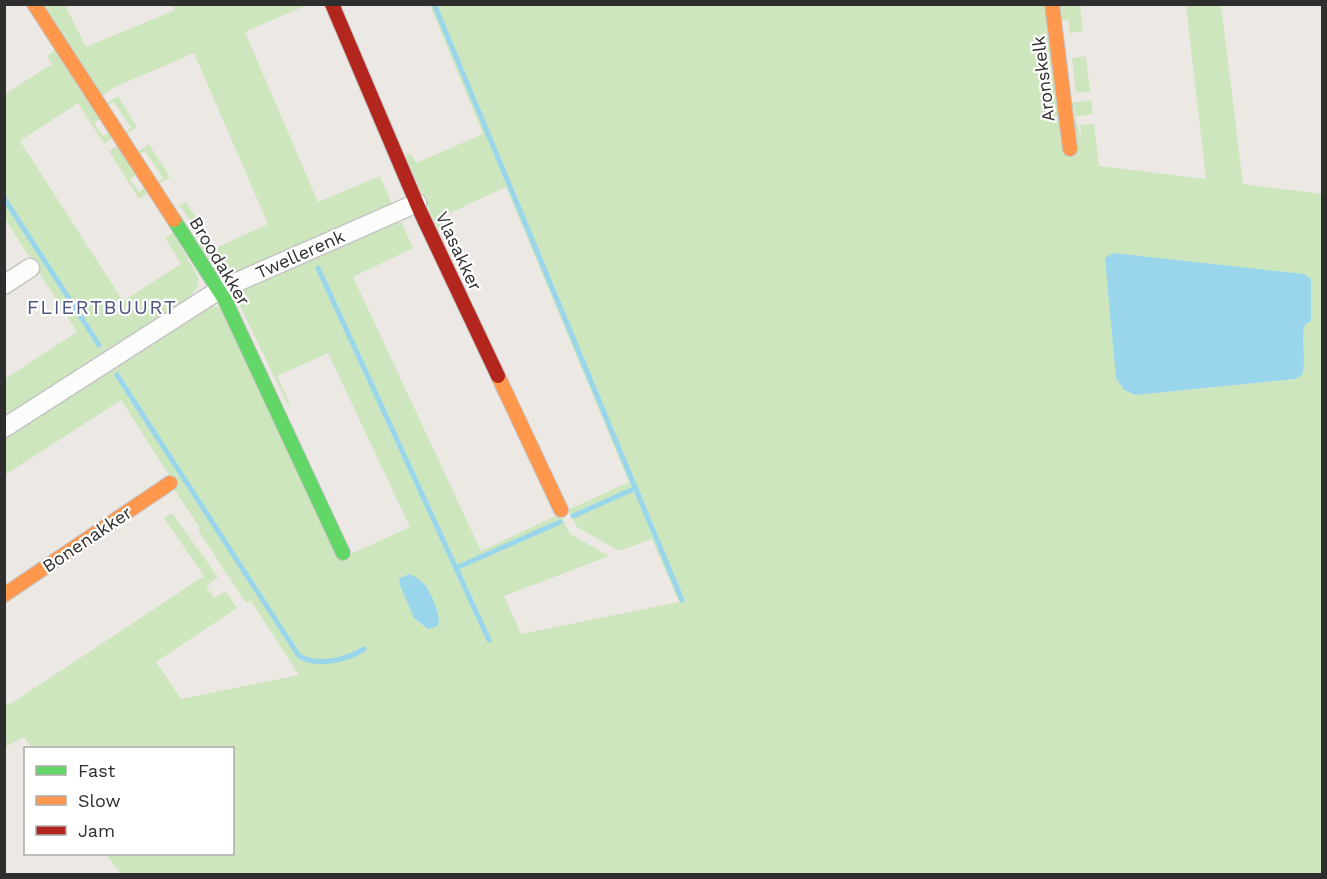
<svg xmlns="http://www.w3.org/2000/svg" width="1327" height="879" font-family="'Work Sans',sans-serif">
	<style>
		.green { fill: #cee6be; fill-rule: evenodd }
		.water { fill: #99d6ec }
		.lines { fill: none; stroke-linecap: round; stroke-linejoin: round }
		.stream { stroke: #99d6ec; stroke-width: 5 }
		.street-casing { stroke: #c5c4c5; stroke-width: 21 }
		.fast-casing { stroke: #c5c4c5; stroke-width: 16 }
		.slow-casing { stroke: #c5c4c5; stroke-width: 16 }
		.jam-casing { stroke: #c5c4c5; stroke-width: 16 }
		.street { stroke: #fcfcfb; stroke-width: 18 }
		.fast { stroke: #63d668; stroke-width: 14 }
		.slow { stroke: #ff974d; stroke-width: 14 }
		.jam { stroke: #b3261e; stroke-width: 14 }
		.labels { text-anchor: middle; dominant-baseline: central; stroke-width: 4.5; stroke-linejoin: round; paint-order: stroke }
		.street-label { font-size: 18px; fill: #2e2e2e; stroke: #fff }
		.neighbourhood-label { font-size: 20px; letter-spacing: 1.5px; fill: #4d5680; stroke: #fff }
	</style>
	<rect width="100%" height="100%" fill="#ece8e4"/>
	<path class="green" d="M43,5h22l21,42 89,-37 -2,-5h134l-62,27 73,170 62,-26 13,30 -160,70 -11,-1 -23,-29 11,-7 6,9 52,-24 -74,-171 -81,35 -11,8z
		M430,5h616l36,137 -2,-17 14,-1 5,42 107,13 -20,-174h35l22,179 79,10v680h-1201l-15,-20h126v-106h-200l-8,-11 -19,10 -1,-48 5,6 195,-129 -40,-58 8,-5 46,64 -12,9 8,12 12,-7 11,17 -81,54 25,37 118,-24 -48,-74 -5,2 -48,-73 2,-2 -26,-39 -5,-14 -48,-75 -116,75v-39l206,-131 9,3 120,251 70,-32 -82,-174 -51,23 13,28 -2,1 -53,-109 4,-7 161,-70 13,29 -60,29 128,274 79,-37 10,20 39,22 -105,40 17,38 158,-32 -27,-63 -33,12 -42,-24 -9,-17 61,-28 -123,-295 -65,30 5,12 -7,3 -34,-76 6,-3 5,10 67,-29zM1113,253l28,4 164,66 -10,56 -160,16 -11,-5 -19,-132zM409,574l15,9 14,29 -29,-7 -10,-22 1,-5z
		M1060,5h20l3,26 -13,2 -2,-14 -6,1z
		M55,50l45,69 -6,4 9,13 6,-3 3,5 -8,6 -26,-41 -58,38 103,160 58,-37 -16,-26 8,-5 25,44v9l-9,13 -184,120v-40l72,-47 -72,-113v-125l47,-30 -5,-8z
		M1086,56l4,36 -14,1 -4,-35z
		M118,96l19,31 -11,7 -1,-2 6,-4 -17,-26 -6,3 -1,-2z
		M1091,100l2,14 -19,3 -2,-14z
		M149,144l21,33 -11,7 -2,-2 6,-4 -18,-27 -5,3 -2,-2z
		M117,146l19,29 -6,4 9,13 5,-4 4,5 -9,6 -30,-48z
		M186,202l19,30 -11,7 -1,-2 5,-4 -17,-26 -6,2z"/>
	<path class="water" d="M1113,253l191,21 7,5v42l-6,3c-5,17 2,34 -3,51l-7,4 -160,16 -11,-5 -8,-12 -11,-120z
		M409,574c5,2 12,6 16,11 6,8 17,32 13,41l-10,3 -14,-11 -15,-35 1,-5z"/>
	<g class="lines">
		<path class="stream" d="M434,4l248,596
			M4,198l95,147
			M318,268l171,372
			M117,375l182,281c19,11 47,4 65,-7
			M573,516l63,-28
			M456,568l104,-46"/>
		<g class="street-casing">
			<path id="street" d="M4,285l26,-17
				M4,428l215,-138 198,-87"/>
		</g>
		<g class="fast-casing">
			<path id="fast" d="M174,220l51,80 118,253"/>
		</g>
		<g class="slow-casing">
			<path id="slow" d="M34,4l140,216
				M1052,4l18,145
				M498,376l63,134
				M4,595l166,-112"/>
		</g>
		<g class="jam-casing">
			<path id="jam" d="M332,4l88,207 78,165"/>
		</g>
		<use href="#street" class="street"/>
		<use href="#fast" class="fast"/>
		<use href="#slow" class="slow"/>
		<use href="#jam" class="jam"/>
	</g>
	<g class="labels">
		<g class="street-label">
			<text transform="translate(1043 79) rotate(-97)">Aronskelk</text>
			<text transform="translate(459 251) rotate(65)">Vlasakker</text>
			<text transform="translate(300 254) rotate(-24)">Twellerenk</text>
			<text transform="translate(220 261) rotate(59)">Broodakker</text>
			<text transform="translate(87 539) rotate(-34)">Bonenakker</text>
		</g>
		<g class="neighbourhood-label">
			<text x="102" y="307">FLIERTBUURT</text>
		</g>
	</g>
	<rect width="1327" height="879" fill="none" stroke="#2e2e2e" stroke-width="12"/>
	<rect x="24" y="747" width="210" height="108" fill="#ffffff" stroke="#ababab" stroke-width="1.5"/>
	<rect x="36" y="766" width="30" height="9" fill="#63d668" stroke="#ababab" stroke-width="1.5"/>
	<text x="78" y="777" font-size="18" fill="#2e2e2e">Fast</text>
	<rect x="36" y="796" width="30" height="9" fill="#ff974d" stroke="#ababab" stroke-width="1.5"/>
	<text x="78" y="807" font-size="18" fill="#2e2e2e">Slow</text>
	<rect x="36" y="826" width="30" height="9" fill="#b3261e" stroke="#ababab" stroke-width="1.5"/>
	<text x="78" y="837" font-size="18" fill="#2e2e2e">Jam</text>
</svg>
